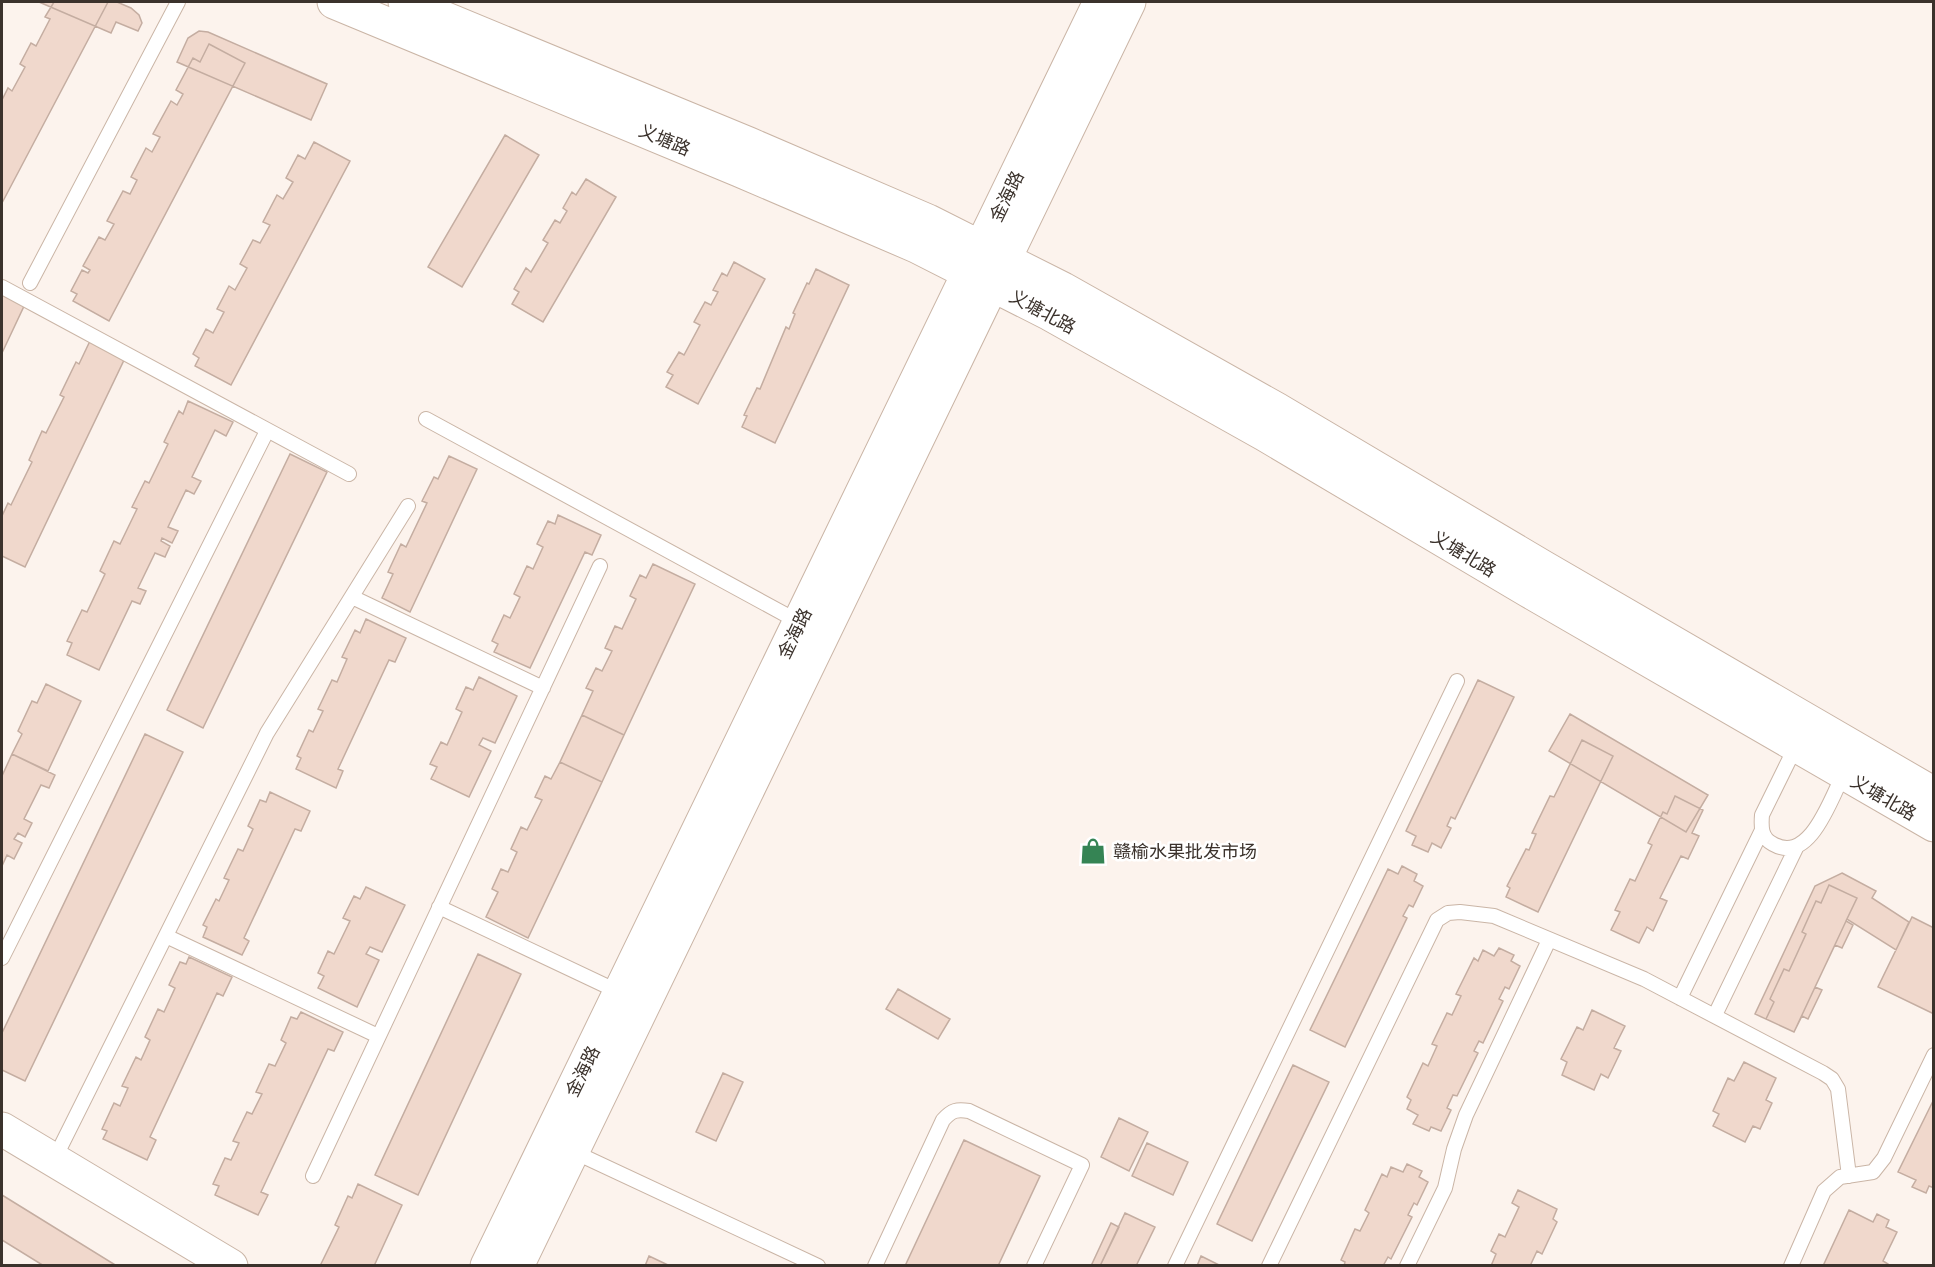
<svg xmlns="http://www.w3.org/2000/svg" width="1935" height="1267" font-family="Lato,'Noto Sans SC',sans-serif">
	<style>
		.building { fill: #f0d8cc; stroke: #c4ada1; stroke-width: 1.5 }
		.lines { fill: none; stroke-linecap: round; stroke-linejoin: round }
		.lane-casing { stroke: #cab5a6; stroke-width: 16 }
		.secondary-casing { stroke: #cab5a6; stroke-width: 35 }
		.lane { stroke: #fff; stroke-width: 14 }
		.secondary { stroke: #fff; stroke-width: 33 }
		.labels { text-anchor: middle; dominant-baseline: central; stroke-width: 5; stroke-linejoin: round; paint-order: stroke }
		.street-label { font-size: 18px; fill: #3b322c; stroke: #fff }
		.poi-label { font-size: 18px; fill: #3b322c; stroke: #fff; text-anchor: start }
	</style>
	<rect width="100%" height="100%" fill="#fcf3ed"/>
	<path class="building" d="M39,2h78l14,6 8,7 3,8 -4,8 -22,-9 -5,11z
		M54,2h54l-106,201v-103l6,-12 4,3 13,-24 -5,-3 11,-21 5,3 14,-27 -5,-2z
		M199,31l9,1 119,52 -16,36 -134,-58 11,-24z
		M209,44l36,19 -136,258 -36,-20 4,-7 -6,-3 11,-21 6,3 2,-3 -7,-4 16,-29 6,3 9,-16 -7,-3 16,-30 7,3 7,-14 -6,-3 15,-29 6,4 8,-15 -7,-3 18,-33 6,4 6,-11 -7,-4 17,-32 7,4z
		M505,135l34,20 -77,132 -34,-20z
		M314,142l36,19 -119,224 -36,-19 4,-8 -6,-4 13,-25 7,4 11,-21 -7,-3 12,-23 6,4 12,-22 -7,-4 13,-24 7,3 10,-18 -7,-3 14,-27 6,4 10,-17 -7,-4 12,-23 7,4z
		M586,179l30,18 -73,125 -31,-18 7,-12 -5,-3 12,-21 5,4 17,-29 -5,-3 12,-20 5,3 7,-12 -4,-3 9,-16 4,3z
		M734,262l31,17 -67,125 -32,-17 7,-12 -6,-3 12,-20 5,3 16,-30 -6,-3 11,-20 6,3 7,-13 -5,-2 9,-17 5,3z
		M816,269l33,16 -74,158 -33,-16 5,-11 -3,-1 13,-27 3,1 26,-62 3,2 6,-15 -2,-1 14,-30 2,1z
		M2,293l23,11 -23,49z
		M90,341l35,17 -100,209 -23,-11v-40l6,-13 3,2 21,-43 -3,-2 13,-29 4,2 18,-36 -4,-2 16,-33 3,2z
		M188,401l45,21 -7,14 -11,-6 -23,47 9,4 -7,13 -8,-4 -18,37 10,4 -6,12 -10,-5 -1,3 9,5 -5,11 -10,-4 -17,35 8,3 -6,13 -8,-3 -33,69 -32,-15 5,-12 -5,-2 15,-31 5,2 18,-38 -5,-3 14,-30 6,3 17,-35 -5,-2 13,-26 4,2 19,-39 -4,-2 15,-31 4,3z
		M290,454l37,18 -124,256 -36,-18z
		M449,456l28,13 -67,143 -28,-14 11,-24 -5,-2 13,-28 5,3 21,-44 -5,-2 12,-24 4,2z
		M558,515l43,20 -9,20 -7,-3 -55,116 -36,-16 4,-8 -6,-3 12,-26 6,3 10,-21 -6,-3 13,-28 6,3 10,-22 -6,-3 11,-23 7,3z
		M653,564l42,20 -71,151 -42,-20 11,-24 -7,-3 10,-20 6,3 10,-20 -7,-3 10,-22 7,3 14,-30 -6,-3 10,-21 6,3z
		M366,619l40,19 -11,24 -6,-2 -51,109 5,2 -7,17 -40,-19 5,-11 -4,-2 12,-26 4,2 10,-21 -5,-2 14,-29 5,2 10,-23 -5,-2 13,-27 5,3z
		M479,677l38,19 -22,47 -12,-5 -4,7 12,6 -22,46 -38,-18 6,-12 -7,-3 11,-22 6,3 15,-33 -6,-3 10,-22 7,3z
		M1478,680l36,17 -59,122 -4,-2 -4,9 4,2 -10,20 -9,-5 -4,9 -16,-7 4,-9 -10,-5z
		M46,684l35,17 -33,70 -36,-17 10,-20 -4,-3 14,-30 5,2z
		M1570,714l138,81 -22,37 -137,-81z
		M582,715l42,20 -22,47 -42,-20z
		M145,734l38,18 -158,329 -23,-11v-37z
		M1582,740l31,16 -75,156 -32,-15 4,-9 -3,-2 19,-37 3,1 7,-16 -4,-1 18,-37 4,1z
		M12,754l43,21 -6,13 -8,-3 -17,34 8,4 -7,14 -7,-4 -4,6 8,4 -8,16 -7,-4 -5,11v-90z
		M560,762l42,20 -74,156 -42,-21 12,-25 -6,-3 9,-20 7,3 9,-20 -6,-3 10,-22 6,3 15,-30 -7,-3 10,-21 6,3z
		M270,792l40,19 -9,20 -6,-2 -51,109 5,3 -7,14 -39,-18 4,-10 -4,-2 13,-26 3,2 10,-21 -5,-2 14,-29 5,2 10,-22 -5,-3 12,-26 6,2z
		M1675,796l28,14 -11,23 7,3 -11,23 -7,-3 -21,42 7,3 -14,30 -6,-4 -8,16 -28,-13 9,-18 -5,-2 15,-31 5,2 17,-36 -4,-2 15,-31 4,2z
		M1402,866l15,8 -3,7 9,5 -10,21 -4,-2 -6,11 4,2 -62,129 -35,-17 78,-161 10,5z
		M1842,873l34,18 -4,7 37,24 -13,28 -49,-31 -53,113 -39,-18 60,-128z
		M1829,885l28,13 -11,23 7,4 -11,23 -7,-3 -20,42 7,3 -14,29 -6,-3 -8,16 -28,-13 8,-17 -4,-3 14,-30 5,2 17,-37 -4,-2 14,-31 5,2z
		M366,887l39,18 -23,47 -12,-5 -4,7 13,6 -22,47 -39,-19 6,-12 -6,-3 10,-22 6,3 16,-33 -7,-3 11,-22 6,3z
		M1912,917l22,11v86l-56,-27z
		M1499,948l15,7 -3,6 9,5 -11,23 -4,-2 -6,12 4,2 -20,42 -4,-2 -5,10 4,2 -21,43 -4,-1 -6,13 4,2 -10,21 -10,-4 -2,4 -16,-7 5,-9 -11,-6 4,-9 -4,-3 16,-34 5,3 9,-20 -5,-2 15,-31 5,2 9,-19 -5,-2 18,-36 4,3 5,-11 11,6z
		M478,954l43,20 -103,221 -43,-20z
		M189,957l43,20 -9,19 -6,-3 -67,144 6,3 -9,20 -44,-21 4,-8 -5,-2 12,-26 6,3 8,-18 -6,-2 14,-29 5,3 9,-20 -5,-3 13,-28 6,3 11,-24 -6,-3 11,-23 6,2z
		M898,989l52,30 -12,20 -52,-30z
		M1592,1010l33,16 -11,22 7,3 -13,27 -7,-4 -7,16 -32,-15 5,-13 -6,-3 16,-32 6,3z
		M301,1012l42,20 -9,19 -6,-2 -67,143 7,3 -10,20 -43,-20 4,-9 -6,-2 12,-26 6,2 8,-17 -6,-2 14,-29 5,2 10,-20 -6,-2 13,-28 6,2 11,-23 -5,-3 10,-23 6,2z
		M1744,1062l32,16 -10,22 6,3 -12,26 -7,-3 -8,16 -32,-16 6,-12 -6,-3 15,-33 6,3z
		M1293,1065l36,17 -77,159 -35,-17z
		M723,1073l20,9 -27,59 -20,-9z
		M1934,1099v89l-5,-2 -3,7 -14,-6 4,-7 -18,-8z
		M1119,1118l29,14 -19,39 -28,-14z
		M964,1140l76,36 -42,90h-93z
		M1147,1143l41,19 -15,33 -41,-19z
		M1407,1164l15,7 -3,6 9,5 -11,23 -3,-2 -6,12 4,2 -21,42 -3,-2 -5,9h-39l1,-4 -4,-2 14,-31 5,2 9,-18 -4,-3 17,-36 5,3 4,-10 12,5z
		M358,1184l44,21 -28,61h-54l19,-39 -4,-2 13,-29 4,2z
		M1518,1190l39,19 -4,10 4,3 -15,32 -5,-3 -7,15h-39l5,-12 -5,-3 8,-17 6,3 14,-30 -7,-4z
		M2,1195l115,71h-73l-42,-26z
		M1849,1210l24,12 4,-8 12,6 -3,7 11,5 -14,29 5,3v2h-65z
		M1125,1213l30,14 -19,39h-36z
		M1111,1223l8,4 -19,39h-9z
		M649,1256l21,10h-25z
		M1201,1256l20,10h-24z"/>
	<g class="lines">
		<g class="lane-casing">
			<path id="lane" d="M30,283l148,-281
				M2,287l347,187
				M426,419l373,203
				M352,597l191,91
				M1796,746l-34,69c-1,12 -1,23 11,29 37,21 58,-46 71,-71
				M439,907l180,85
				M166,936l212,100
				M2,958l265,-527
				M1680,998l82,-168
				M1715,1015l82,-169
				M572,1151l246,115
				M54,1160l213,-427 141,-227
				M313,1176l287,-610
				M875,1266l68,-146c9,-10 14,-11 26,-9l113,54 -48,101
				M1175,1266l282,-585
				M1269,1266l168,-346 11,-7 12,-1 34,4 150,63 179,94 9,6 6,10 11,87
				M1407,1266l38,-78 9,-39 12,-34 83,-175
				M1791,1266l33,-75 16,-14 33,-5 11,-14 50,-103"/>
		</g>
		<g class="secondary-casing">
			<path id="secondary" d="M334,2l405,168 177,76 134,68 214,120 265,157 405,234
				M405,2l344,142 179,77 135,68 215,121 265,157 391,227
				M2,1129l229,137
				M487,1266l613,-1264
				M517,1266l612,-1264"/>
		</g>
		<use href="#lane" class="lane"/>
		<use href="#secondary" class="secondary"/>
	</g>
	<defs>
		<g id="shop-bare" transform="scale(2.07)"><path d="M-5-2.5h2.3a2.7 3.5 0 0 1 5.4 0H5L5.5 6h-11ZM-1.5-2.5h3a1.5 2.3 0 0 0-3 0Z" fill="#358454" stroke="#fff" stroke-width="2.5" paint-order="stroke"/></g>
	</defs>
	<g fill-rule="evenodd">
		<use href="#shop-bare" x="1093" y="851"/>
	</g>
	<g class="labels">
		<g class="street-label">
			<text transform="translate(665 139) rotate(23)">义塘路</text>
			<text transform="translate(1006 196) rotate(-64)">金海路</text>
			<text transform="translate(1043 311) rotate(28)">义塘北路</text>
			<text transform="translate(1464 553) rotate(31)">义塘北路</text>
			<text transform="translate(794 633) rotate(-64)">金海路</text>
			<text transform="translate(1884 797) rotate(30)">义塘北路</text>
			<text transform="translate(582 1071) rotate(-64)">金海路</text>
		</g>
		<g class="poi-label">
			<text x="1113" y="851">赣榆水果批发市场</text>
		</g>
	</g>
	<rect width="1935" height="1267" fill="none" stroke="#3b322c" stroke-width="6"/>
</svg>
